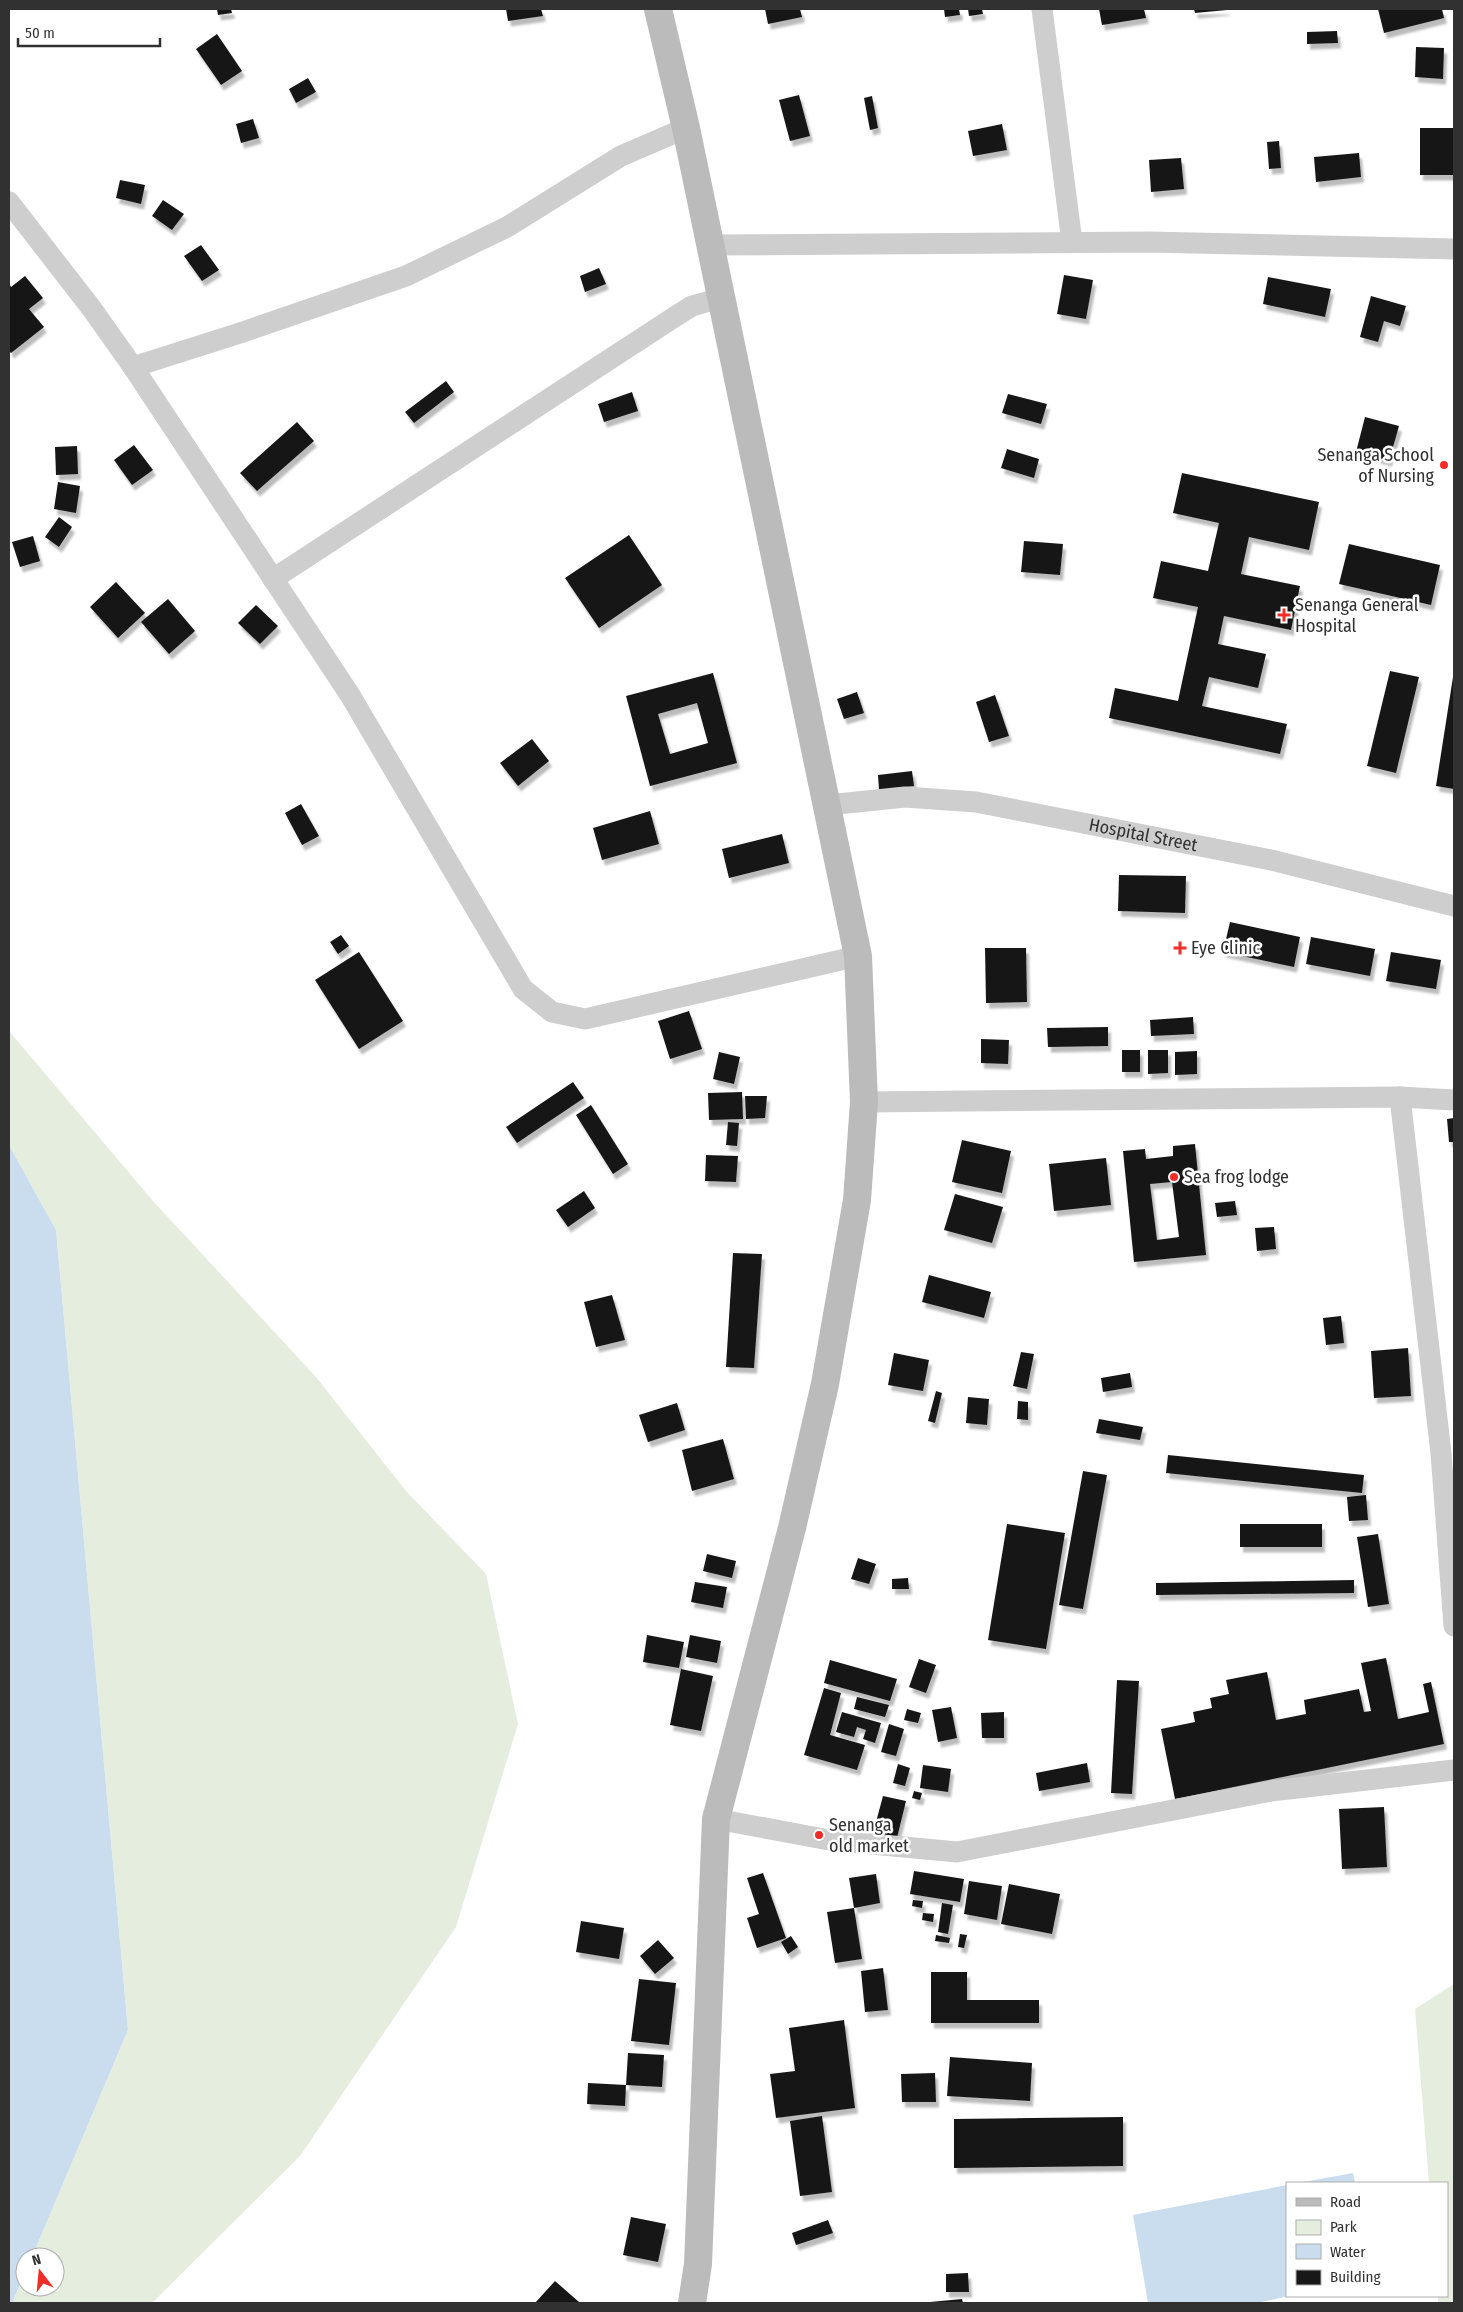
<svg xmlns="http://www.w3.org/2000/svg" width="1463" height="2312" font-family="'Fira Sans Condensed',sans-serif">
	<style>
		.green { fill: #e5eede }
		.water { fill: #c9ddef }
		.building { fill: #181818; fill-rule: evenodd; filter: url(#shadow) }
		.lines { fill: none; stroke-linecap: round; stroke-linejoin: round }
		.street { stroke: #cecece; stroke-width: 21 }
		.secondary { stroke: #bbb; stroke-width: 28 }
		.poi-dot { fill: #f12c29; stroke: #fff; stroke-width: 2 }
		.labels { text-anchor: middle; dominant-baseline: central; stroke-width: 5; stroke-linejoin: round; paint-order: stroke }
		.poi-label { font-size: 18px; fill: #313131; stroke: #fff; text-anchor: start }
		.street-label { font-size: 18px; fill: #313131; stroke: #fff }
	</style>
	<defs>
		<filter id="shadow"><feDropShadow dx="3" dy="5.5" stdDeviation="1" flood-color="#0004"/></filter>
	</defs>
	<rect width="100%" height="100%" fill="#fff"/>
	<path class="green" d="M9,1031l144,170 163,176 90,114 80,83 32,150 -62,203 -156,229 -148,147h-140l13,-30v14h30v-30h-23l96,-227 -72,-800 -47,-85z
		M1454,1984v319h-16v-7h9v-113h-18l-14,-174z"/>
	<path class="water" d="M9,1145l47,85 72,800 -96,227h-7v16l-13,30h-3z
		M1353,2173l2,10h-57z
		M1287,2185v111h2l-32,7h-109l-15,-88z"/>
	<path class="building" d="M217,9h14l1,4 -14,2z
		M506,9h35l2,7 -35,5z
		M765,9h35l2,8 -34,7z
		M944,9h15l1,6 -15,2z
		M968,9h14l1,5 -14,2z
		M1099,9h45l2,9 -44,7z
		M1194,9h33v1l-32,3z
		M1378,9h64l2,9 -60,15z
		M1337,31l1,12 -31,1v-12z
		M217,34l25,37 -21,14 -25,-36z
		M1416,47l28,1 -1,31 -28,-2z
		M308,78l8,14 -20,11 -7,-14z
		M799,95l11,41 -20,5 -11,-41z
		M872,96l6,32 -8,2 -6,-32z
		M253,119l6,19 -18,5 -5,-19z
		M1002,124l5,26 -34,6 -5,-25z
		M1420,128h34v47h-34z
		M1279,141l2,27 -12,1 -2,-27z
		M1359,153l2,24 -45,5 -2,-25z
		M1181,158l3,31 -33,3 -2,-32z
		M120,180l25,5 -4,19 -25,-6z
		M163,200l21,14 -12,16 -20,-14z
		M201,245l18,25 -17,11 -18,-25z
		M599,268l7,16 -21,8 -5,-16z
		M1064,275l29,5 -7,39 -29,-5z
		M25,276l18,22 -14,11 15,18 -33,26 -2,-2v-68l2,4z
		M1268,277l63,12 -6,28 -62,-13z
		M1371,296l35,10 -6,20 -16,-5 -6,21 -18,-5z
		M446,381l8,11 -40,31 -9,-11z
		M632,392l6,19 -34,11 -6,-18z
		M1008,394l39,10 -6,20 -39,-11z
		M1365,417l34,9 -10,35 -33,-9z
		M297,422l17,19 -57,50 -17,-18z
		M134,445l19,25 -21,15 -18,-25z
		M77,446l1,28 -22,1 -1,-28z
		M1007,449l32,10 -5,19 -33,-10z
		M1182,473l137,29 -10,48 -60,-13 -8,37 59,12 -9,44 -67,-14 -6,28 48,10 -8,34 -49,-11 -7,29 85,18 -7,30 -171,-36 6,-30 63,13 20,-94 -45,-9 8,-37 47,10 11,-48 -46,-10z
		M58,482l22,4 -4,27 -22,-4z
		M59,517l13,10 -13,20 -14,-10z
		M629,535l33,50 -63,43 -34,-50z
		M33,536l7,25 -20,6 -8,-25z
		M1024,541l39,3 -3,31 -39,-3z
		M1349,544l91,21 -9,40 -92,-21z
		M116,582l29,31 -27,25 -28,-31z
		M168,599l27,32 -26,23 -28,-32z
		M256,605l22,21 -18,18 -22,-21z
		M1390,671l29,6 -23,96 -29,-7z
		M713,673l24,90 -87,23 -24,-90zM697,703l11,40 -38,11 -12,-40z
		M1453,677h1v112l-18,-3z
		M857,692l7,21 -20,6 -7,-20z
		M995,695l14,41 -20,6 -13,-40z
		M532,739l17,22 -31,25 -18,-23z
		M912,771l2,15 -35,4 -1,-15z
		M301,804l18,32 -17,9 -17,-32z
		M650,811l9,33 -57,16 -9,-32z
		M782,834l7,29 -60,15 -7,-29z
		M1119,875l67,1 -1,37 -67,-2z
		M1230,922l70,15 -6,30 -71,-15z
		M341,935l8,11 -11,8 -8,-12z
		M1311,937l64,12 -5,27 -64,-12z
		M985,948h41l1,54 -41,1z
		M359,952l44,69 -44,28 -44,-69z
		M1391,952l50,8 -5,29 -50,-8z
		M689,1011l13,38 -32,10 -12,-38z
		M1193,1017l1,17 -43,2 -1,-16z
		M1108,1027v19l-60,1 -1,-19z
		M981,1039l28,1 -1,24 -27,-1z
		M1122,1050h18v22h-18z
		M1148,1050h20v23l-20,1z
		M1197,1051v23l-22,1v-23z
		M719,1052l21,5 -6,27 -21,-5z
		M573,1082l11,16 -67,45 -11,-16z
		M742,1092l1,27 -34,1 -1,-27z
		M745,1096h22l-2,22 -19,1z
		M591,1105l37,59 -15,10 -37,-59z
		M1454,1118v24h-5l-2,-23z
		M728,1122l11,1 -2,23 -11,-1z
		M962,1140l49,11 -9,42 -50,-11z
		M1195,1144l11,111 -72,7 -11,-111 22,-2 1,10 27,-3v-10zM1172,1182l7,55 -22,3 -7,-56z
		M706,1155l32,1 -2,26 -31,-1z
		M1106,1158l5,47 -57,6 -5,-47z
		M584,1191l11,17 -27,19 -12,-17z
		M955,1194l48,13 -11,36 -48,-13z
		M1235,1201l2,14 -20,2 -2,-14z
		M1274,1227l2,22 -19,2 -2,-23z
		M733,1253l29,1 -8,114 -28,-1z
		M929,1275l62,17 -7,26 -62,-16z
		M612,1295l13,45 -29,7 -12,-45z
		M1341,1316l3,27 -18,2 -3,-27z
		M1408,1348l3,48 -37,2 -3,-47z
		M1021,1352l13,2 -7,35 -14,-3z
		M894,1353l35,7 -6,31 -35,-6z
		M1130,1373l2,14 -29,5 -2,-14z
		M936,1391l6,2 -7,30 -7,-2z
		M968,1397l21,2 -2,26 -21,-2z
		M1018,1401l10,1v18l-11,-1z
		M677,1403l8,27 -37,12 -9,-27z
		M1099,1419l44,8 -3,13 -44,-7z
		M723,1439l11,40 -42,12 -10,-41z
		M1168,1455l196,20 -2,18 -196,-20z
		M1083,1471l24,4 -24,134 -24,-4z
		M1366,1495l2,25 -19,1 -2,-24z
		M1007,1524l58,9 -19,116 -58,-9z
		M1240,1524h82v23h-82z
		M1378,1534l11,70 -21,3 -11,-70z
		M707,1554l29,7 -4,17 -29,-7z
		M858,1558l18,6 -7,20 -18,-5z
		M908,1578l1,11h-17v-10z
		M1354,1580v13l-198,2v-12z
		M695,1582l32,5 -4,21 -32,-6z
		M647,1635l37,7 -5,26 -36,-6z
		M690,1635l31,6 -4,22 -31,-6z
		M1386,1658l12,61 31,-7 -6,-28 8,-2 13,62 -269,55 -14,-70 34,-7 -2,-10 19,-4 -2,-10 19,-4 -3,-14 41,-8 9,48 30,-6 -2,-14 55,-11 5,23 7,-1 -10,-48z
		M919,1659l17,6 -10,28 -17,-6z
		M830,1660l67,19 -7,22 -66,-18z
		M681,1669l32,7 -12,55 -31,-6z
		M1117,1680l22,1 -7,113 -21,-1z
		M824,1688l17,5 -11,42 35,10 -8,25 -53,-15z
		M857,1697l32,8 -4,12 -31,-8z
		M951,1707l6,31 -19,4 -6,-32z
		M907,1709l14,4 -3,10 -14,-3z
		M842,1712l39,11 -6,20 -12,-4 3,-9 -9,-3 -3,10 -18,-5z
		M1004,1712v26h-22l-1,-25z
		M889,1724l15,5 -8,27 -15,-4z
		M1087,1763l3,19 -51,9 -3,-18z
		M898,1764l12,4 -5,18 -12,-3z
		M923,1765l28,4 -3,23 -28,-4z
		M914,1791l8,2 -2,7 -8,-2z
		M883,1796l23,5 -10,41 -24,-5z
		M1384,1807l3,60 -45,2 -3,-60z
		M914,1871l50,8 -4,23 -50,-8z
		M763,1873l23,65 -29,10 -10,-30 12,-4 -12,-36z
		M876,1874l4,29 -26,5 -5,-30z
		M969,1881l33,5 -5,34 -33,-6z
		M1009,1884l51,10 -8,40 -51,-10z
		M913,1900l10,1 -1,7 -10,-2z
		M942,1903l11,2 -5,29 -10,-2z
		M854,1908l8,51 -27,4 -8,-51z
		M923,1913l11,1 -1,8 -11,-2z
		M581,1921l43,7 -5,31 -43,-7z
		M960,1934l7,1 -3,13 -6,-1z
		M936,1935l14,3 -1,5 -14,-2z
		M791,1936l7,11 -10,7 -7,-12z
		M658,1940l16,18 -19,16 -15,-18z
		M883,1968l5,42 -23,2 -4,-41z
		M931,1972h36v28h72v23h-108z
		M639,1979l37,4 -7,62 -38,-4z
		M844,2020l11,88 -79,10 -6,-44 25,-3 -6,-43z
		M628,2053l36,2 -2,32 -36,-2z
		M950,2057l82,6 -2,38 -83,-5z
		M935,2073l1,29h-34l-1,-28z
		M588,2083l38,2 -1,21 -38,-2z
		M822,2116l10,76 -32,4 -10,-75z
		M1123,2117v49l-169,2v-49z
		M631,2217l35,7 -8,38 -35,-7z
		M828,2220l5,13 -37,12 -4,-12z
		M968,2273l1,19h-23v-18z
		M555,2281l24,21 -2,1h-42z
		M962,2299l1,4h-33v-1z"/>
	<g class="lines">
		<g class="street">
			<path d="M1042,9l30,233"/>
			<path d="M9,202l83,107 41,58 217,328 173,294 29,23 33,7 273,-63"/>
			<path d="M710,245l439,-3 305,7"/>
			<path d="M133,367l107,-34 166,-57 101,-49 114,-71 65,-28"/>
			<path d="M273,579l403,-263 16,-10 29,-8"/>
			<path id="s1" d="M828,805l77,-8 71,5 295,58 183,46"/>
			<path d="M1400,1097l41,356 13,173"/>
			<path d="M864,1102l536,-5 54,3"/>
			<path d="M716,1819l113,21 128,12 314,-61 183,-21"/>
		</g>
		<path class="secondary" d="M658,9l28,119 172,828 6,146 -7,98 -32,184 -33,144 -76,291 -18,445 -6,39"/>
	</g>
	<g class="poi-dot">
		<circle cx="1444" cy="465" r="5"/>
		<path d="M1281.5 607.5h5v5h5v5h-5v5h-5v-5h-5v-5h5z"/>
		<path d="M1177.5 940.5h5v5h5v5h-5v5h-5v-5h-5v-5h5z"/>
		<circle cx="1174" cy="1177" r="5"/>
		<circle cx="819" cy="1835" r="5"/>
	</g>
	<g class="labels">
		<g class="poi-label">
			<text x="1434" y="455" text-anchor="end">Senanga School<tspan x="1434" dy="21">of Nursing</tspan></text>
			<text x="1295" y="605">Senanga General<tspan x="1295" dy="21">Hospital</tspan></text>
			<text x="1191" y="948">Eye Clinic</text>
			<text x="1184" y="1177">Sea frog lodge</text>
			<text x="829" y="1825">Senanga<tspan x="829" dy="21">old market</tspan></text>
		</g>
		<g class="street-label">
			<text stroke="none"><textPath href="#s1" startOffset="319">Hospital Street</textPath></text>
		</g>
	</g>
	<rect width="1463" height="2312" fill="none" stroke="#313131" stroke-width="20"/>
	<rect x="1286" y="2182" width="162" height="115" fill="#ffffff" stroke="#adadad"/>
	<rect x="1296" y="2198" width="25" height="8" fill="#bbbbbb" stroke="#adadad"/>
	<text x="1330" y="2207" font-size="15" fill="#313131">Road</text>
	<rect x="1296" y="2220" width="25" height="15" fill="#e5eede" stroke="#adadad"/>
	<text x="1330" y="2232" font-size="15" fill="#313131">Park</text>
	<rect x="1296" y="2244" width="25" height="15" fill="#c9ddef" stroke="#adadad"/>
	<text x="1330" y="2257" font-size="15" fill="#313131">Water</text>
	<rect x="1296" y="2270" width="25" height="15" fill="#181818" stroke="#adadad"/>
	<text x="1330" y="2282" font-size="15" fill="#313131">Building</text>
	<g transform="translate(40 2272) rotate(344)"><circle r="24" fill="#ffffff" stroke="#adadad"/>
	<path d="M0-4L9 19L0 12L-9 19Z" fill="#f12c29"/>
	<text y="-8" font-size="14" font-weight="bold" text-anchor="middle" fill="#313131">N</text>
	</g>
	<path d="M18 38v8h142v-8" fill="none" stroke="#313131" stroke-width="2.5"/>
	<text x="25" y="38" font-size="15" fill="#313131" stroke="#ffffff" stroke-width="4" paint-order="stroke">50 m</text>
</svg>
